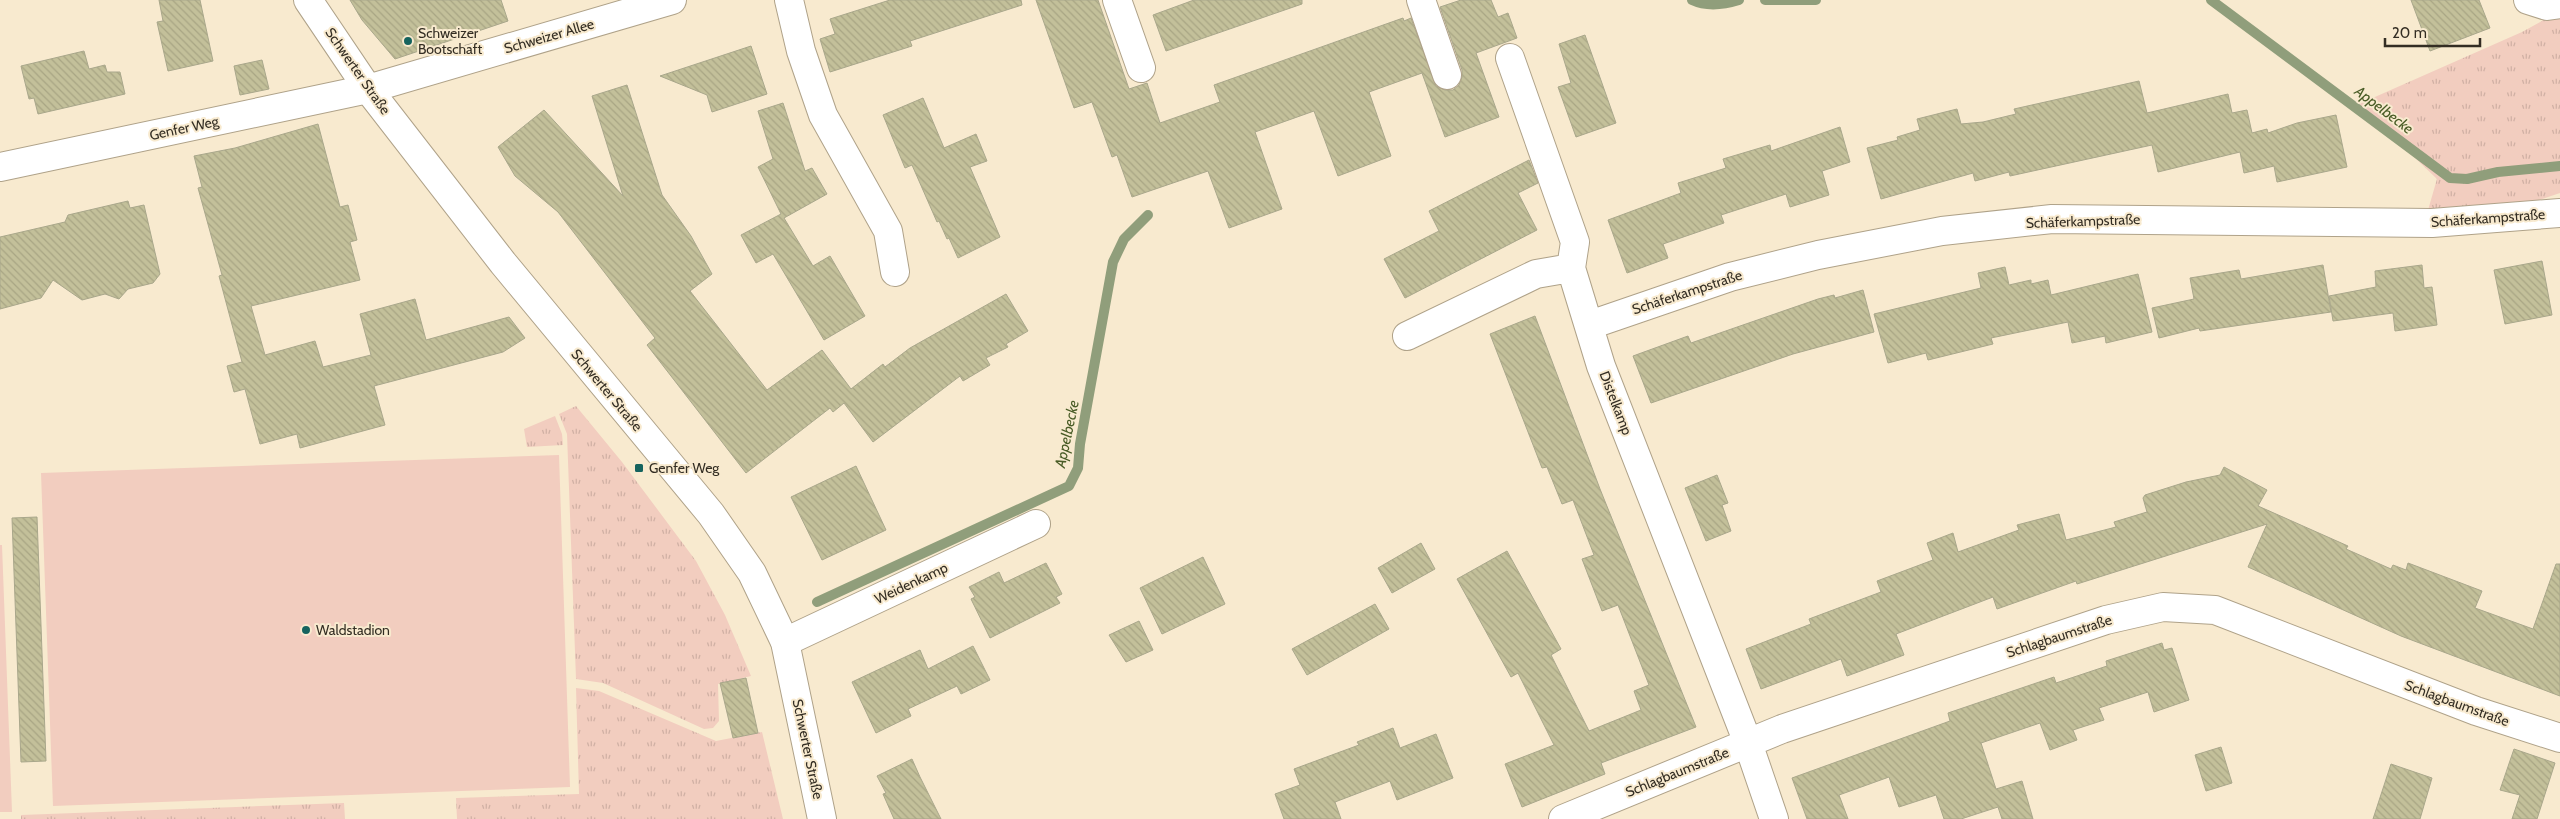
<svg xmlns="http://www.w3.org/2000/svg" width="2560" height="819" font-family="Cabin,sans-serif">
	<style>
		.grass { fill: url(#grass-tufts) }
		.garden { fill: #f2cdbf }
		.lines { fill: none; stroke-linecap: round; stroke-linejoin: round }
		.stream { stroke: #909e7b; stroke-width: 10 }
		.building { fill: url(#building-back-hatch); stroke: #a9a78b }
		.minor-casing { stroke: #afa289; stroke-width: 30 }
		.tertiary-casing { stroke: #afa289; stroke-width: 30 }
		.minor { stroke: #fff; stroke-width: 28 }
		.tertiary { stroke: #fff; stroke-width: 28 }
		.poi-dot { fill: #15635e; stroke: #f8eacf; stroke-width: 2 }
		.labels { text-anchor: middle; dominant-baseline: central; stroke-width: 4; stroke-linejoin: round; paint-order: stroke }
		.poi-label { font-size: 14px; fill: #332d23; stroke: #f8eacf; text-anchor: start }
		.street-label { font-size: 14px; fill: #332d23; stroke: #f8eacf }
		.water-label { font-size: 15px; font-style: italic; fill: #495c26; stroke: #f8eacf }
	</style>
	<defs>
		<pattern id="grass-tufts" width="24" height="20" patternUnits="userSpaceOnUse" patternTransform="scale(1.25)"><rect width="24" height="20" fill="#f2cdbf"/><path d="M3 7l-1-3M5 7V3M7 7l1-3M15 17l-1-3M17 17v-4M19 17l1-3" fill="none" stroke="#d0b0a4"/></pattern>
		<pattern id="building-back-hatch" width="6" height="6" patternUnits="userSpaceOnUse" patternTransform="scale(1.25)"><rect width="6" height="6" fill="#c3c09a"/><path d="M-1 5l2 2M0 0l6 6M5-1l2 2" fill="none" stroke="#a8a584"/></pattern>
	</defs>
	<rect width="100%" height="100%" fill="#f8eacf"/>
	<path class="grass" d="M2560,11v182l-68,23 -66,1 11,-38 -78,-75 163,-72z
		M576,406l46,56 74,99 29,54 26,61 -33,8 1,37 -6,7 -9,1 -101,-46 -27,-4 -9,-245 -8,-20z
		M555,416l7,18 1,11 -36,2 -3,-18z
		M576,688l23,3 117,50 46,-9 21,87h-326l-1,-21 123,-4z
		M344,803l1,16h-324v-4z"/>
	<path class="garden" d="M559,455l11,332 -517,19 -12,-333z
		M0,545h2l10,267h-12z"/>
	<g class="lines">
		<path class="stream" d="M1692,0c15,7 31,5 47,0
			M1765,0h51
			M2211,0l239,178 17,1 31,-7 62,-6
			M817,602l252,-116 9,-18 2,-24 33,-182 11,-23 24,-24"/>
	</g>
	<path class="building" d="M159,0h41l13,61 -45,10 -11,-49 6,-1z
		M350,0h151l7,21 -113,38 -33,-39z
		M890,0h131l1,5 -112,36 2,5 -82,26 -10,-33 15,-5 -5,-15z
		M1036,0h62l31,89 18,-6 13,40 60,-21 -6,-17 189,-67 1,3 7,-3 25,68 9,4h8l6,-5 3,-8v-7l-22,-63 21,-7h30l7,17 10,-4 9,25 -41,15 23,64 -54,20 -23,-64 -53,19 22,64 -53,20 -24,-65 -59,21 27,77 -53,19 -21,-57 -76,26 -15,-42 -5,2 -20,-55 -18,6z
		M1194,0h108v4l-136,47 -13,-36z
		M2411,0h68l11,28 -60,23z
		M1585,35l31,88 -40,14 -18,-50 13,-4 -12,-39z
		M751,46l16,48 -55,18 -5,-17 -47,-19z
		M84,51l5,18 16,-4 2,7h13l5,22 -87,20 -4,-16 -5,1 -8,-33z
		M262,60l7,29 -29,6 -6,-29z
		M2139,81l8,32 81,-19 4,19 15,-3 5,23 15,-4 1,4 29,-10 39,-8 11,52 -70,15 -3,-16 -30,7 -4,-21 -82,20 -6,-27 -142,31 -1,-4 -34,9 -2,-8 -92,26 -14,-51 31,-8 -1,-3 23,-7 -3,-11 40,-10 4,15 22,-2 33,-8 -2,-5z
		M627,85l35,110 29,41 21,38 -22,17 77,99 55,-40 29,39 32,-25 2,3 25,-19 96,-54 22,37 -22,13 2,3 -22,11 4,7 -27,16 -3,-5 -87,66 -29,-39 -11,9 -3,-4 -84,65 -99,-128 8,-7 -97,-126 -43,-36 -17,-29 46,-37 79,86 -31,-100z
		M923,98l21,50 32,-14 11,27 -17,6 30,70 -42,21 -9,-20 -2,1 -8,-18 -2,1 -25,-57 -7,3 -22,-53z
		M783,103l22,68 7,-3 15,26 -43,24 29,48 17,-10 35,60 -41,24 -51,-86 -17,9 -15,-28 40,-21 -23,-47 15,-8 -15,-48z
		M318,124l22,83 8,-2 9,35 -7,2 10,38 -109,26 14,49 50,-14 8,26 48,-12 -11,-41 55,-15 11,41 83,-23 16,21 -22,14 -129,34 11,39 -85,23 -3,-14 -37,10 -15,-55 -11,3 -7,-26 15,-4 -23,-86 3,-1 -24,-87 4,-1 -8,-31 41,-8z
		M1840,127l10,35 -28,9 7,24 -39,12 -4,-13 -65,21 3,8 -61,21 5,14 -41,15 -19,-53 73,-27 -3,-10 48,-15 -3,-9 47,-14 1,6z
		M1529,160l9,23 -20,10 19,37 -132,68 -21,-39 55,-28 -10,-20z
		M128,201l2,7 14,-3 16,69 -7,9 -25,6 -9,10 -14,-5 -23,6 -29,-20 -12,18 -41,11v-72l65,-15 3,-7z
		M2542,261l10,54 -47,9 -11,-54z
		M2323,265l8,47 -131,19 -1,-3 -40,10 -7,-30 42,-9 -4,-21 49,-8 2,9z
		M2422,265l2,23 8,-1 5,38 -42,6 -2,-18 -60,8 -4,-25 47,-9 -1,-16z
		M2005,267l4,18 22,-5v4l17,-4 3,15 87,-21 14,58 -46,11 -1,-7 -33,7 -4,-21 -77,16 2,6 -65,16 -2,-7 -38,10 -14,-49 107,-26 -3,-15z
		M1863,290l11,42 -81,22 -142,49 -18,-47 55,-20 3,7 127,-44 16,-4 1,3z
		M1535,316l65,173 96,238 -95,36 4,11 -83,33 -17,-43 49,-19 -36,-72 -7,4 -54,-98 50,-28 54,98 -10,6 38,76 52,-21 -7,-19 15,-6 -31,-80 -16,6 -20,-52 12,-4 -21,-55 -11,4 -15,-37 -5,1 -52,-134z
		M856,466l30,64 -64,30 -31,-63z
		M2224,467l43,23 -9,16 90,40 -2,3 45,20 2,-4 13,5 2,-7 74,28 -7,17 58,21 23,-65h4v132l-159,-60 -153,-69 19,-43 -190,60 -1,-3 -79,28 -4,-12 -97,37 8,21 -57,21 -6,-17 -80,30 -15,-40 65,-25 -2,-5 72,-27 -4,-11 56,-21 -6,-17 26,-10 5,19 61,-22 -2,-5 42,-11 7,26 50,-13 -2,-5 33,-10 -4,-14 2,-3 41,-13 34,-7z
		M1717,475l11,28 -6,2 9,26 -25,10 -21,-53z
		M37,517l9,244 -25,1 -9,-244z
		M1421,543l14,26 -43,24 -14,-25z
		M1203,557l22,47 -63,30 -22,-46z
		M1046,563l16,31 -6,3 4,6 -70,35 -19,-39 4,-2 -6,-10 30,-15 5,11z
		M1375,604l14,25 -82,46 -15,-26z
		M1139,621l14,29 -27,12 -17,-27z
		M2162,643l2,7 8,-2 17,52 -35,12 -6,-20 -49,16 5,12 -31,10 4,10 -27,10 -10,-27 -59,20 15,46 26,-8 11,38h-31l-4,-12 -37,12h-17l-8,-24 -37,12 -10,-30 -50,18 9,24h-41l-15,-41 158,-57 -2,-8 106,-36 2,6 51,-17 -1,-5z
		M973,646l17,34 -29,14 -4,-8 -49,23 3,7 -35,17 -24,-51 68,-32 8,19z
		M746,678l12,55 -25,5 -13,-55z
		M1393,728l7,20 36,-14 17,44 -56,22 -7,-19 -55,21 6,17h-57l-9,-25 25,-9 -6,-16 65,-24 -2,-3z
		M2221,747l11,36 -26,8 -11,-36z
		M2514,749l41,14 -18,56h-25l8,-24 -20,-5z
		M912,759l8,18 21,42h-47l-11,-25 3,-1 -9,-17z
		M2391,764l41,14 -12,41h-47z"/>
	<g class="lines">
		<g class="minor-casing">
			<path id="minor" d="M789,0l12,51 22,64 65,116 7,41
				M1117,0l24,68
				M1421,0l26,75
				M2528,0l19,6 13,-2
				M1510,58l65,184 -4,26 30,98 147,377 26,76
				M0,167l368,-78 304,-89
				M1590,325l140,-48 88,-22 124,-24 110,-12 380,4 128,-10
				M1407,336l129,-62 35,-6
				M785,642l251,-118
				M1563,819l219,-90 324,-109 57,-13 52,3 261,101 84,27"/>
		</g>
		<g class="tertiary-casing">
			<path id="tertiary" d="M308,0l60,89 135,174 208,251 41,59 33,69 37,177"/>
		</g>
		<use href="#minor" class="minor"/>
		<use href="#tertiary" class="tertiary"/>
	</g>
	<g class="poi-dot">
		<circle cx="408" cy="41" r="5"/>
		<rect x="634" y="463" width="10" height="10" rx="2.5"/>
		<circle cx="306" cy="630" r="5"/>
	</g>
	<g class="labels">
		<g class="poi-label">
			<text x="418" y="33">Schweizer<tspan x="418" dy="16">Bootschaft</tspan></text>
			<text x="649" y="468">Genfer Weg</text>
			<text x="316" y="630">Waldstadion</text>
		</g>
		<g class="street-label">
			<text transform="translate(549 36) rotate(-16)">Schweizer Allee</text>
			<text transform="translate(358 71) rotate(55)">Schwerter Straße</text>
			<text transform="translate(184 128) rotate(-12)">Genfer Weg</text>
			<text transform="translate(2488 218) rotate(-4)">Schäferkampstraße</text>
			<text transform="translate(2083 221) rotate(-2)">Schäferkampstraße</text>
			<text transform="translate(1687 292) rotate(-18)">Schäferkampstraße</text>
			<text transform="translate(607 390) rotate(50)">Schwerter Straße</text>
			<text transform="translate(1616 403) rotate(69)">Distelkamp</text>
			<text transform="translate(911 583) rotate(-25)">Weidenkamp</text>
			<text transform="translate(2059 636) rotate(-18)">Schlagbaumstraße</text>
			<text transform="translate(2457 703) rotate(20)">Schlagbaumstraße</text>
			<text transform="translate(808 749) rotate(78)">Schwerter Straße</text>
			<text transform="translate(1677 772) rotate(-22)">Schlagbaumstraße</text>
		</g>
		<g class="water-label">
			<text transform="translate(2384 110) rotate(37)">Appelbecke</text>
			<text transform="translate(1067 434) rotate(-78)">Appelbecke</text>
		</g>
	</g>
	<path d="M2385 38v8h95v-8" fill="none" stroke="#332d23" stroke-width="2.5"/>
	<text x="2392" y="38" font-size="15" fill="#332d23" stroke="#f8eacf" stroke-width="4" paint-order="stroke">20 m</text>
</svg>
